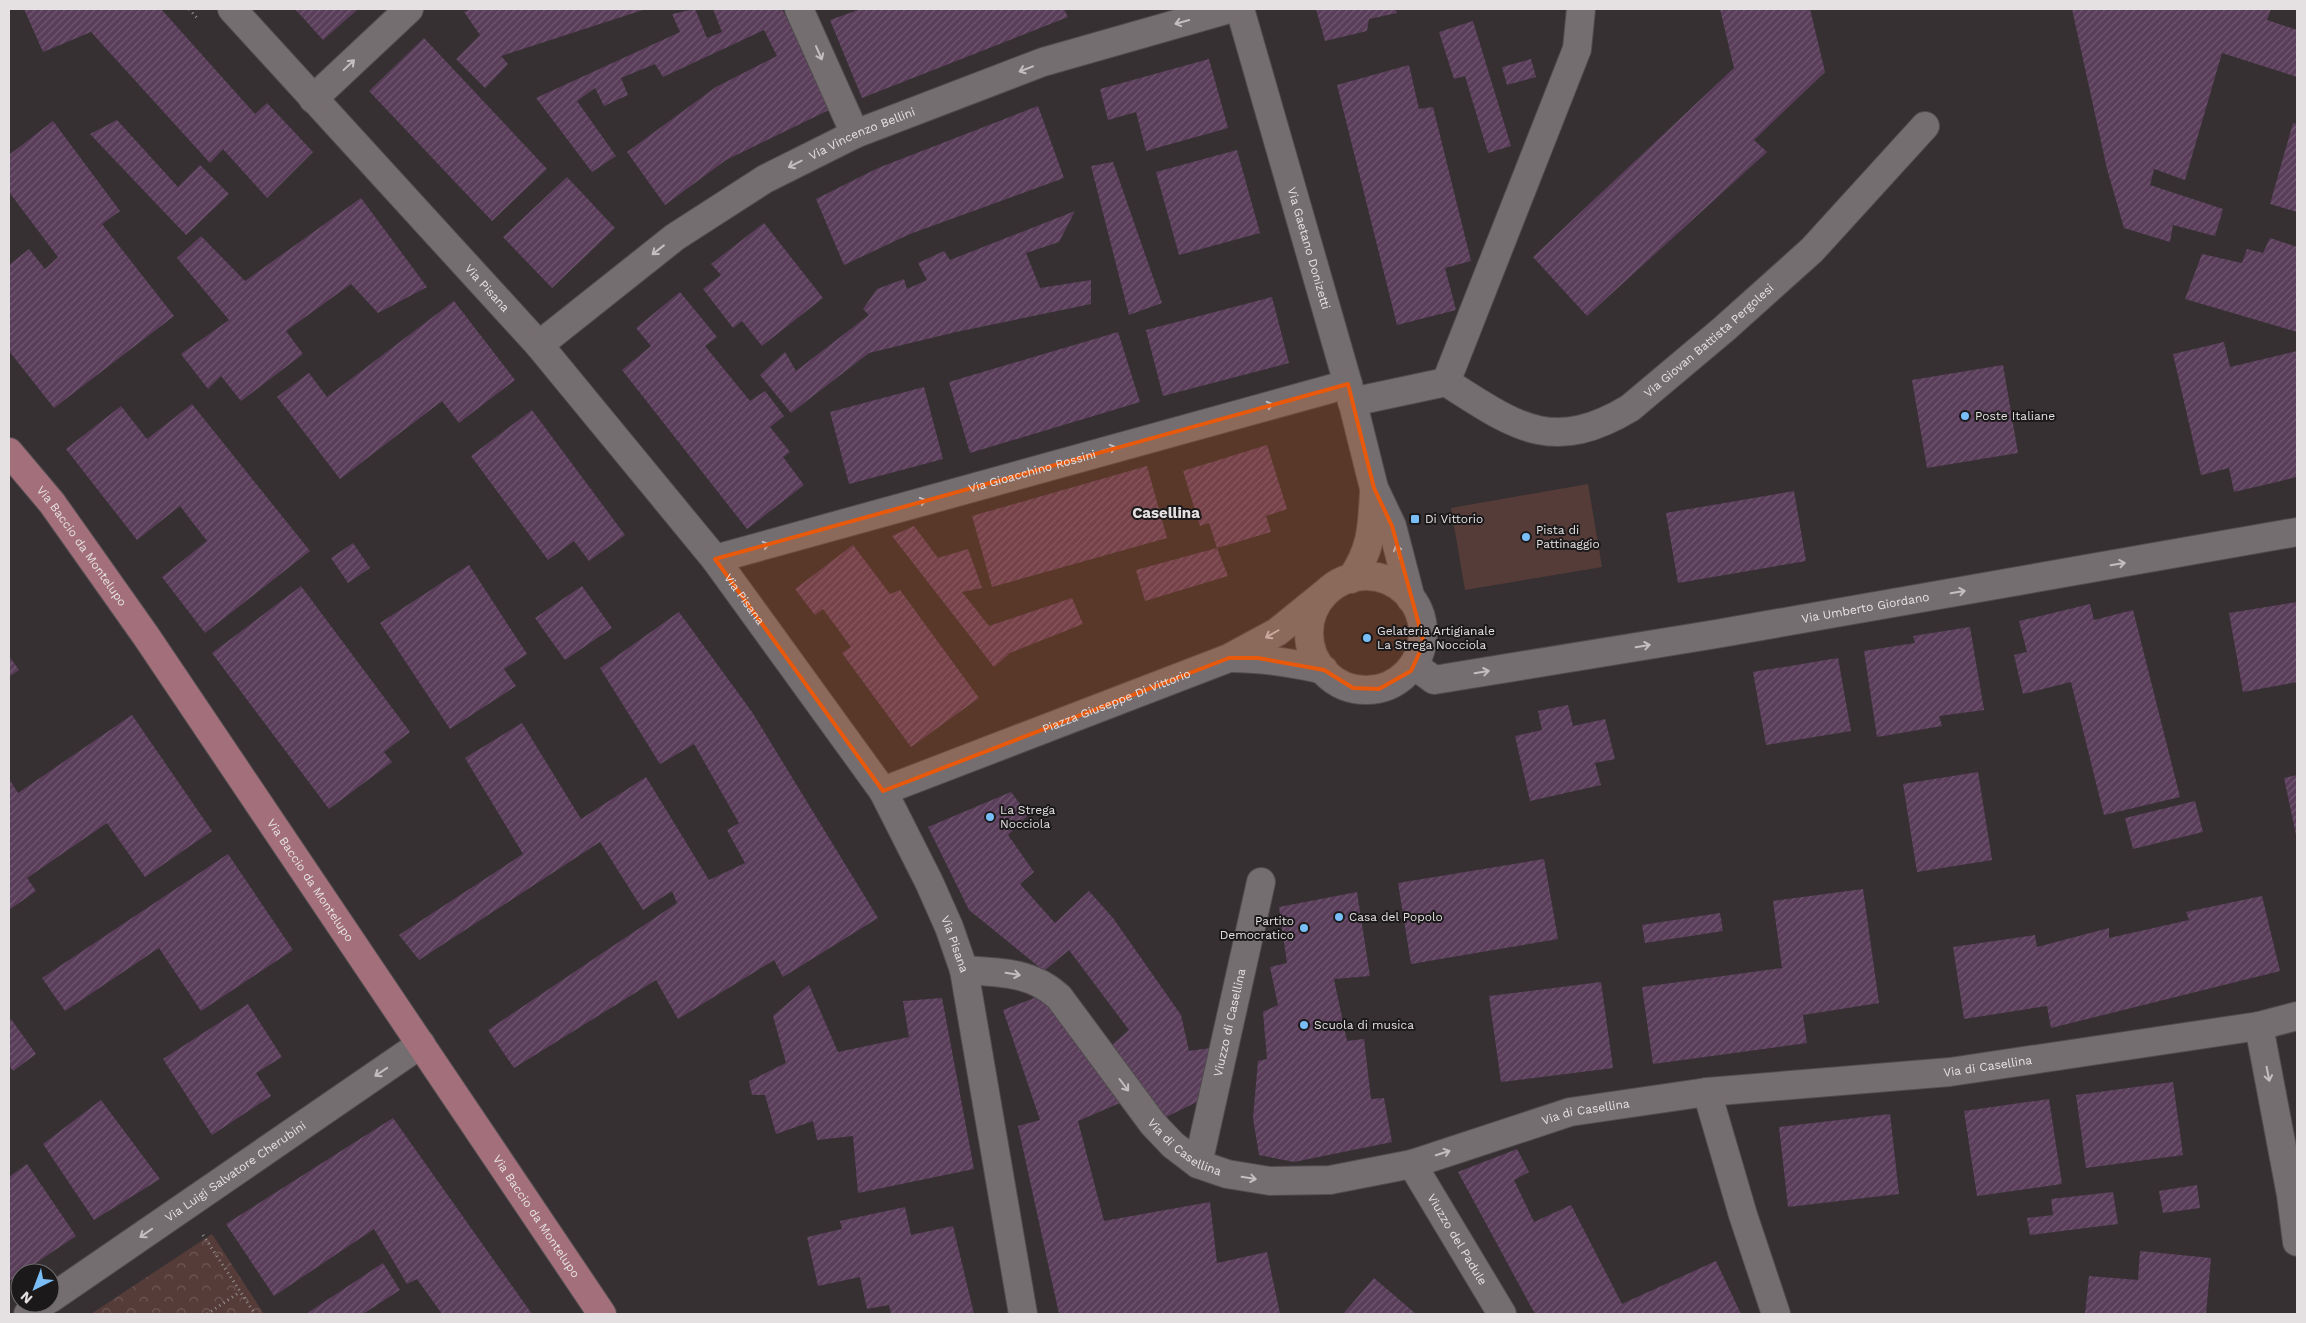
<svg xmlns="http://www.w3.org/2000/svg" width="2306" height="1323" font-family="'Work Sans',sans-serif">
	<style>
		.park { fill: url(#park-crowns) }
		.pitch { fill: #563c39 }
		.building { fill: url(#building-hatch) }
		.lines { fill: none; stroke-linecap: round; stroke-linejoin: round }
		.minor-casing { stroke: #514c4f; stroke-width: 30 }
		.major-casing { stroke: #514c4f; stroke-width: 30 }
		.path { stroke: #959193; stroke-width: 3; stroke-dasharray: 1 4; stroke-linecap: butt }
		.minor { stroke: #756e71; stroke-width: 28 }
		.major { stroke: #a26f7a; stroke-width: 28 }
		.oneway { stroke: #c3bec1 }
		.marked { fill: #e8590c; fill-opacity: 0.2; stroke: #e8590c; stroke-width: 4; stroke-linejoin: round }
		.poi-dot { fill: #7abef8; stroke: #1b191a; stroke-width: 2 }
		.labels { text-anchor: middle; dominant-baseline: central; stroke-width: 4; stroke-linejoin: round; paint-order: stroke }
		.street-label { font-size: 12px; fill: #e5e1e3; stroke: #1b191a }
		.poi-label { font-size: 12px; fill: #e5e1e3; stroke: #1b191a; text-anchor: start }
		.quarter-label { font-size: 15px; font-weight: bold; fill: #e5e1e3; stroke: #1b191a }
	</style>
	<defs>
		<pattern id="park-crowns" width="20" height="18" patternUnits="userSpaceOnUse" patternTransform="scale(1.25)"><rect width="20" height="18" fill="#563c39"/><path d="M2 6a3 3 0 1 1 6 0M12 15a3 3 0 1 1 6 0" fill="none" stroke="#6e5856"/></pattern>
		<pattern id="building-hatch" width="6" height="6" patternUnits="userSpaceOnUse" patternTransform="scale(1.25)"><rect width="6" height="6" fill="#593d59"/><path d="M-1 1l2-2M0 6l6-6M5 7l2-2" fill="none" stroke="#715971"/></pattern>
	</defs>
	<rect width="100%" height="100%" fill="#363033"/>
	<path class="park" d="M212,1234l52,80h-173z"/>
	<path class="pitch" d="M1588,484l14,83 -137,23 -14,-82z"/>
	<path class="building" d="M24,9h137l94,105 12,-11 46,49 -46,46 -44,-49 -13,14 -119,-131 -48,20z
		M295,9h63l-35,31z
		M472,9h174l-145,47 7,8 -23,24 -29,-29 24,-24 -16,-23z
		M695,9l12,29 15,-6 -9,-23h69l51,99 -107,52 -61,45 -38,-53 89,-65 61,-31 -13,-26 -101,47 -8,-13 -34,14 7,17 -24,11 -9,-18 -18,13 39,55 -24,16 -56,-74 144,-66 -8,-18z
		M861,9h203l4,8 -206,81 -32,-78z
		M1316,9h79l2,4 -28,6 -2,12 -42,10z
		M1720,9h90l15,63 -71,68 13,12 -180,164 -54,-59 201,-189z
		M2072,9h199l-4,11 30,10v47l-75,-24 -37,127 -31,-11 -4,16 73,24 -8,27 -42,-11 -3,17 -46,-14 -17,-59z
		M1473,21l38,125 -23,7 -23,-77 -11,3 -15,-47z
		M424,38l123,131 -55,52 -123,-130z
		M1209,59l19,69 -82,23 -10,-39 -28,8 -8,-31z
		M1531,59l5,18 -29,8 -5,-18z
		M1409,65l10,44 14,-2 38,154 -26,7 11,42 -59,15 -60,-240z
		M1038,106l26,72 -154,56 -66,31 -28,-66 62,-31z
		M117,120l61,67 22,-22 29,29 -43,41 -96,-101z
		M53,121l67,90 -18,13 72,92 -120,92 -45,-57v-86l20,-16 16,20 13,-12 -49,-65v-37z
		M2293,123l4,1v88l-27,-8z
		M1237,150l23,83 -81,22 -23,-83z
		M1113,162l49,141 -33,12 -38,-149z
		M567,177l48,51 -63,60 -49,-51z
		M361,198l66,89 -49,26 -27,-29 -65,47 17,23 -62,47 -20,-25 -13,13 -27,-35 48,-34 -52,-62 24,-22 44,45z
		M1075,211l-16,31 -33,11 14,35 51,-8v24l-135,28 -87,21 -78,60 -31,-38 25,-23 11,19 73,-56 -6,-6 14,-20 27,-10 3,10 20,-9 -9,-17 26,-12 6,9z
		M764,223l59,75 -61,48 -20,-25 -9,7 -30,-39 18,-14 -10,-11z
		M2270,238l27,9v85l-112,-33 17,-45 40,9 5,-14 16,4z
		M680,292l37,45 -12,9 45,55 15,-10 19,25 -14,11 20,25 -7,5 21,28 -57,44 -125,-159 29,-24 -15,-18z
		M1272,297l17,66 -126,33 -17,-66z
		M454,301l61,79 -56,43 -17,-22 -102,78 -63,-82 32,-24 18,24z
		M1118,332l22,70 -170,51 -21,-71z
		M2224,342l6,25 67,-16v126l-63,15 -5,-24 -28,7 -28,-121z
		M2003,365l15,88 -91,15 -15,-88z
		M924,387l19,72 -94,25 -19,-72z
		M192,404l118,147 -105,82 -43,-56 45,-36 -27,-35 -43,34 -71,-91 55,-43 26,33z
		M532,410l93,125 -36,26 -15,-20 -26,19 -77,-104z
		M1267,445l20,64 -21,7 5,16 -54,16 -8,-25 -9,3 -17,-55z
		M1147,466l20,72 -175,49 -20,-71z
		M1794,491l12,70 -128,22 -12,-70z
		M914,526l24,32 30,-9 14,39 -20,4 27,34 83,-28 11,26 -73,29 -16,14 -102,-131z
		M353,543l17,25 -22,15 -17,-25z
		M853,545l37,49 10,-4 79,108 -68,49 -69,-94 9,-6 -11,-15 -17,-23 -8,6 -20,-26z
		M1217,548l11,28 -83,25 -9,-31z
		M469,565l58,89 -23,15 12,17 -66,43 -70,-106z
		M301,586l109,146 -26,20 8,10 -63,47 -117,-156z
		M582,586l30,42 -47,32 -30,-42z
		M2297,602v80l-54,10 -14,-79z
		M2090,604l4,16 39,-10 47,187 -76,18 -33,-133 -48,12 -9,-39 13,-3 -8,-31z
		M679,612l73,100 126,206 -95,59 -9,-17 -96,59 -22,-39 -142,88 -26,-38 189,-127 -5,-12 -29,19 -43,-68 -181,118 -20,-25 124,-81 -58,-96 57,-35 59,96 65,-42 63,103 36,-17 -18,-33 12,-7 -45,-79 -34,20 -60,-96z
		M1970,627l14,83 -45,6 3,10 -65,11 -13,-86 51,-8 -2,-7z
		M9,656l10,14 -10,7z
		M1838,658l13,73 -85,14 -13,-73z
		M1568,705l5,21 32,-7 10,40 -20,4 6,22 -71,16 -15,-65 27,-6 -4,-19z
		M132,715l80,116 -67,46 -38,-54 -80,55 9,13 -27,19v-131l9,14z
		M1978,772l14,88 -75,12 -14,-88z
		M2297,775v60h-1l-12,-57z
		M1011,792l17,23 -20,20 26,37 -14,12 35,39 34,-32 24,27 68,97 8,36 21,-3 -9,52 -37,18 -52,-73 17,-15 -60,-80 -25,21 -75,-61 -41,-83z
		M2195,801l8,31 -70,17 -8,-31z
		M228,854l65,96 -92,61 -42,-63 -94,63 -23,-33z
		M1544,859l14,80 -147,25 -13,-81z
		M1863,889l16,114 -76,12 4,28 -154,21 -11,-77 140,-19 -9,-67z
		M1357,892l13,84 -36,3 13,62 17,-2 7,60 13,-1 8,44 -98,20 -35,-7 -6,-37 5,-57 9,-2 -4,-47 15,-7 -8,-38 17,-4 -8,-56z
		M2262,896l18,75 -229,57 -4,-22 -83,13 -11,-72 82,-12 2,12 72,-19v10l80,-18 -3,-8z
		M1720,913l3,18 -78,12 -3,-18z
		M1601,982l12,86 -112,14 -12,-86z
		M809,985l29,67 71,-15 -6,-36 39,-3 32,171 -116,24 -5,-57 -36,4 -4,-19 -37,13 -11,-39h-13l-3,-14 37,-18 -13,-47z
		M1042,995l78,108 -42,18 26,100 106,-19 7,61 50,-11 13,62h-221l-41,-188 22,-6 -37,-110z
		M248,1004l34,53 -26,16 15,23 -59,39 -49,-76z
		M11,1019l25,35 -23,17 -4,-6v-44z
		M2173,1082l10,73 -97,13 -10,-73z
		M2049,1099l13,85 -85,12 -13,-85z
		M101,1100l59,79 -66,41 -51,-76z
		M1890,1114l9,80 -111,13 -9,-80z
		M393,1118l139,196h-90l-25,-35 -10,5 -33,-55 -100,67 -48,-72z
		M1517,1149l12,23 -15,8 20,42 37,-17 51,99 94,-43 25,53h-206l-77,-142z
		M27,1164l49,72 -67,45v-104z
		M2197,1185l3,23 -37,5 -4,-22z
		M2113,1192l5,32 -88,11 -3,-17 26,-3 -2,-16z
		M905,1207l6,28 42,-9 21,88h-83l-2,-9 -22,4 -7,-32 -42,9 -11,-49 35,-8 -2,-8z
		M2140,1251l71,7 -5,56h-121l4,-38 49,4z
		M383,1263l17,27 -37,24h-57z
		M1374,1278l42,36h-73z"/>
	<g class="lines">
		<g class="minor-casing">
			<g id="minor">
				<path id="s1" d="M232,9l307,336 176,214 168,232 46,91 20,45 15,43 59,344"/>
				<path d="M799,9l56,125"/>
				<path id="s2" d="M1240,9l108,375 26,104 18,38 19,73"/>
				<path d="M313,99l96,-90"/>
				<path id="s3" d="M539,345l136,-108 90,-58 90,-45 188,-72 186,-53"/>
				<path id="s4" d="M1446,382c69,44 106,73 184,26l94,-79 88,-79 113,-124"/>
				<path d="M1352,402l94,-20 131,-333 4,-40"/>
				<path id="s5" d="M715,559l633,-175"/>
				<circle cx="1366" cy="633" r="57"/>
				<path d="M1351,579c21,-30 21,-52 23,-87"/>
				<path d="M1230,658c33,0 63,5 94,12"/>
				<path id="s6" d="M1415,666l19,14 282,-46 581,-102"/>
				<path id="s7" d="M883,791l346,-133 48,-26 47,-38"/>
				<path id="s8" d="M964,970c35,2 68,2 95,27l94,127 20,21 25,19 29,10 43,7 60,-1 82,-16 158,-52 137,-20 243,-20 309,-46 38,-10"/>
				<path d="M2259,1026l32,169 6,47"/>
				<path d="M1707,1092l36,123 33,99"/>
				<path id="s9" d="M1198,1164l63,-282"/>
				<path id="s10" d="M1412,1164l90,150"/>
				<path id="s11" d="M50,1299l371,-255"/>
				<path d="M28,1314l16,-11"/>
			</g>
		</g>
		<g class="major-casing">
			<g id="major">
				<path id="s12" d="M9,452l43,51 94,133 456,678"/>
			</g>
		</g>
		<path class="path" d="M189,9l10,11
			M203,1235l52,79
			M207,1314l33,-22"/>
		<use href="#minor" class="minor"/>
		<use href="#major" class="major"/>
	</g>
	<defs><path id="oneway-shaft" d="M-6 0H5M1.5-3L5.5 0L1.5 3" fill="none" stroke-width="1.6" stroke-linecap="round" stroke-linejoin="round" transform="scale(1.25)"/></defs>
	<g class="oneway">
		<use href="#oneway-shaft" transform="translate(1182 22) rotate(164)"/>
		<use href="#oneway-shaft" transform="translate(819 53) rotate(66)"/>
		<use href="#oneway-shaft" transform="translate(349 65) rotate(-43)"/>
		<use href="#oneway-shaft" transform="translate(1026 69) rotate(159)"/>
		<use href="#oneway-shaft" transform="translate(795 164) rotate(153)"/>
		<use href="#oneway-shaft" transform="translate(658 250) rotate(142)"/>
		<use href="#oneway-shaft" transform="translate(1266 406) rotate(-15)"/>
		<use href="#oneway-shaft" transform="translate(1109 449) rotate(-15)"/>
		<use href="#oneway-shaft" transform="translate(919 502) rotate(-16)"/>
		<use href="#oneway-shaft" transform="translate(762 546) rotate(-16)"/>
		<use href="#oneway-shaft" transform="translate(1398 552) rotate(-105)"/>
		<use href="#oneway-shaft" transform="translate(2118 564) rotate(-10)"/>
		<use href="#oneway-shaft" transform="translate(1958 592) rotate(-10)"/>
		<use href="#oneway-shaft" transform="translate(1272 634) rotate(150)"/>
		<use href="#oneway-shaft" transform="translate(1643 646) rotate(-9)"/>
		<use href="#oneway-shaft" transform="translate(1482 672) rotate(-9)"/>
		<use href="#oneway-shaft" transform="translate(1013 974) rotate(9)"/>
		<use href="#oneway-shaft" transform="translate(381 1072) rotate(146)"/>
		<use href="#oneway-shaft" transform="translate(2268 1074) rotate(79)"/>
		<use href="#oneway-shaft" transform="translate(1124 1085) rotate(53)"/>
		<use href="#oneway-shaft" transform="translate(1443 1153) rotate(-18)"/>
		<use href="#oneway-shaft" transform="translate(1249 1178) rotate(9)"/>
		<use href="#oneway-shaft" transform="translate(146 1233) rotate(145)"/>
	</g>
	<path class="marked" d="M1348,384l26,104 18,38 32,117 -13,28 -32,18 -26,-1 -29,-18 -66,-12h-29l-346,133 -168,-232z"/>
	<g class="poi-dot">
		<circle cx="1965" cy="416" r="5"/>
		<rect x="1410" y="514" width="10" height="10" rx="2.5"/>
		<circle cx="1526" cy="537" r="5"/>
		<circle cx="1367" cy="638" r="5"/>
		<circle cx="990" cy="817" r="5"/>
		<circle cx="1339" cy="917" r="5"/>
		<circle cx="1304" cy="928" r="5"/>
		<circle cx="1304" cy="1025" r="5"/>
	</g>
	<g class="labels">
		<g class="street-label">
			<text stroke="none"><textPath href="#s3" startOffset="388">Via Vincenzo Bellini</textPath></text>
			<text stroke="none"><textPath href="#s2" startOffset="249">Via Gaetano Donizetti</textPath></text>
			<text stroke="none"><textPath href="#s1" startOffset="378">Via Pisana</textPath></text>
			<text stroke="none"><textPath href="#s4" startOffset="305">Via Giovan Battista Pergolesi</textPath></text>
			<text stroke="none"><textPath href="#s5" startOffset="329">Via Gioacchino Rossini</textPath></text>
			<text stroke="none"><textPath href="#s12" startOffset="119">Via Baccio da Montelupo</textPath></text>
			<text stroke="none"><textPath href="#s1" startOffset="782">Via Pisana</textPath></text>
			<text stroke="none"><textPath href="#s6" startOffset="461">Via Umberto Giordano</textPath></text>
			<text stroke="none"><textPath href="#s7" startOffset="250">Piazza Giuseppe Di Vittorio</textPath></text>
			<text stroke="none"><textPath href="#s12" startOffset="524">Via Baccio da Montelupo</textPath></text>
			<text stroke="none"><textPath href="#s1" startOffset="1188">Via Pisana</textPath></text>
			<text stroke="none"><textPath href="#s9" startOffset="145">Viuzzo di Casellina</textPath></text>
			<text stroke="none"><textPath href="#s8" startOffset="1124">Via di Casellina</textPath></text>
			<text stroke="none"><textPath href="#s8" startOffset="719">Via di Casellina</textPath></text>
			<text stroke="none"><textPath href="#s8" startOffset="299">Via di Casellina</textPath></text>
			<text stroke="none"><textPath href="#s11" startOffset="225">Via Luigi Salvatore Cherubini</textPath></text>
			<text stroke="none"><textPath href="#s12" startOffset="929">Via Baccio da Montelupo</textPath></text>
			<text stroke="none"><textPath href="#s10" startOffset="88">Viuzzo del Padule</textPath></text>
		</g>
		<g class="poi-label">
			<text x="1975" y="416">Poste Italiane</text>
			<text x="1425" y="519">Di Vittorio</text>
			<text x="1536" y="530">Pista di<tspan x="1536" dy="14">Pattinaggio</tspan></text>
			<text x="1377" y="631">Gelateria Artigianale<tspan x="1377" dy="14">La Strega Nocciola</tspan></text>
			<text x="1000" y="810">La Strega<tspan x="1000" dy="14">Nocciola</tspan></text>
			<text x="1349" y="917">Casa del Popolo</text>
			<text x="1294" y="921" text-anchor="end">Partito<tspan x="1294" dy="14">Democratico</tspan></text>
			<text x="1314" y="1025">Scuola di musica</text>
		</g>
		<g class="quarter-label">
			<text x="1166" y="513">Casellina</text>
		</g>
	</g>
	<rect width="2306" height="1323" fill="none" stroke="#e5e1e3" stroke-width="20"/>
	<g transform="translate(35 1288) rotate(222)"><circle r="24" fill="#1b191a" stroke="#6c696a"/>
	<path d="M0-4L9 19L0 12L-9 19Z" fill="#7abef8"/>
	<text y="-8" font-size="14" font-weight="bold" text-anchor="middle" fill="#e5e1e3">N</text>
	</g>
</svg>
